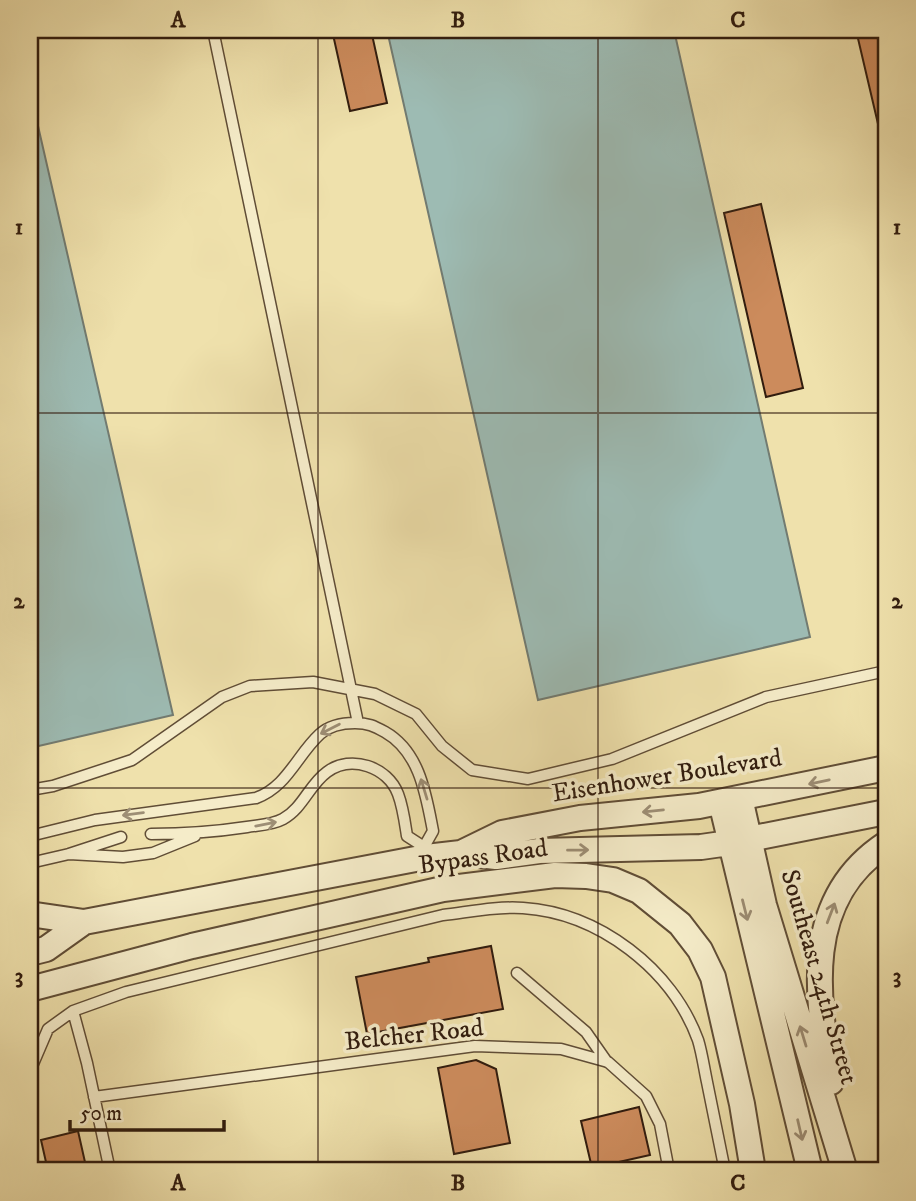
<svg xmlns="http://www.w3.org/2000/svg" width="916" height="1201" font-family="'IM FELL DW Pica',serif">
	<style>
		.water { fill: #9dbbb3; stroke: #727b71; stroke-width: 2 }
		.building { fill: #cc8b5c; stroke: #311c0e; stroke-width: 2 }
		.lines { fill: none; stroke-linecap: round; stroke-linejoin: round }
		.service-casing { stroke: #604d36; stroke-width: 13 }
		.tertiary-casing { stroke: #604d36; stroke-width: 28 }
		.service { stroke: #f5ecc9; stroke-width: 10 }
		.tertiary { stroke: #f5ecc9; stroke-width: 24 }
		.oneway { stroke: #9d8e75 }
		.grid { fill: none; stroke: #311c0e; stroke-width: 2; stroke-opacity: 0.55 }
		.labels { text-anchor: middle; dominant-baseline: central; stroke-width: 7; stroke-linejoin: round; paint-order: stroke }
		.street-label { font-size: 26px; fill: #311c0e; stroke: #f5ecc9 }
		.neatline { fill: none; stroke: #311c0e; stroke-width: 2.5 }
		.grid-label { font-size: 23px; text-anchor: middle; font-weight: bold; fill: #311c0e }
	</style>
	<rect width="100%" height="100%" fill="#efe1ac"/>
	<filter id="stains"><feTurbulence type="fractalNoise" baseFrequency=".00286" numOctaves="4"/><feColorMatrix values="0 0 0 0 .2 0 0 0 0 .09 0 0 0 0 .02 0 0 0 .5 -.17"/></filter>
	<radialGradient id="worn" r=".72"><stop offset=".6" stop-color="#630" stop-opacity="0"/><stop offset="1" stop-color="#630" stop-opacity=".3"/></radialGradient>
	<path class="water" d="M387,30h287l136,607 -272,63z
		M30,91l143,624 -143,33z"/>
	<path class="building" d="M332,30h39l16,73 -37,8z
		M856,30h30v128z
		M761,204l42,184 -37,9 -42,-184z
		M491,946l12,63 -136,25 -11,-57 73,-15 -1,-4z
		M476,1060l20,9 14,74 -56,11 -16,-86z
		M639,1107l11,48 -58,13 -11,-47z
		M78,1131l9,40h-39l-7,-31z"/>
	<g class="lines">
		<g class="service-casing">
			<path id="service" d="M213,30l145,693
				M30,790l23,-4 79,-26 90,-63 28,-11 63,-4 62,12 41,20 26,32 30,24 56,9 84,-20 154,-62 120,-26
				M151,834c32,0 63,-2 96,-7 12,-2 25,-2 36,-8 20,-11 26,-34 44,-47 24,-18 61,-5 71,22 5,13 7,29 9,42l17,11
				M30,836l65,-16 161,-22c31,-11 41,-43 64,-64 10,-9 22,-11 35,-11 13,0 19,3 30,9 35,20 41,63 48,99l-9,16 2,10
				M69,854l54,3 30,-4 42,-17
				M30,863l39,-9 52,-17
				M517,973l69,59 21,30
				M73,1011l14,52 23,108
				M30,1071l18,-42 25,-18 53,-19 317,-77c26,-3 54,-9 80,-7 76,5 149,61 175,132 4,13 6,28 9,42 6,30 12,59 18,89
				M94,1097l381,-51 86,3 47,13 38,34 14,28 9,47"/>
		</g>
		<g class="tertiary-casing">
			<path id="tertiary" d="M740,798l24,107 81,266
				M721,802l89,369
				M461,853l41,-20 78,-15 119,-12 187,-38
				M30,916l6,-1 48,7 342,-65 35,-4 35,4 43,-6 162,-4 28,-4 157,-31
				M30,953l16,-4 38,-27
				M30,989l162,-43 251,-57 112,-14 31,1 27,4 26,11 41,33 20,26 13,27 29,127 11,67
				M831,1082c-14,-86 -30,-182 55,-238"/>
		</g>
		<use href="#service" class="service"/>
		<use href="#tertiary" class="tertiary"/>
	</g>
	<defs><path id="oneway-shaft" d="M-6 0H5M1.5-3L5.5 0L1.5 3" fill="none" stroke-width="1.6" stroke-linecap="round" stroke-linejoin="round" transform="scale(1.75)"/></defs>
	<g class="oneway">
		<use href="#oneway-shaft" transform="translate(330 729) rotate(153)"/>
		<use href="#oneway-shaft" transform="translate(819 782) rotate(168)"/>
		<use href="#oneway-shaft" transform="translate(424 789) rotate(-107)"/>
		<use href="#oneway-shaft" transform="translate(653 811) rotate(174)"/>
		<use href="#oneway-shaft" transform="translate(133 814) rotate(173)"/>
		<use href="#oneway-shaft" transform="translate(266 824) rotate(-11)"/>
		<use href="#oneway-shaft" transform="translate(578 850) rotate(-1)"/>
		<use href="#oneway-shaft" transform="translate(745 910) rotate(76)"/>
		<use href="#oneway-shaft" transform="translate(831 913) rotate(-69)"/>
		<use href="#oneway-shaft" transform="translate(803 1036) rotate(-107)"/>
		<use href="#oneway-shaft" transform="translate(800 1130) rotate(77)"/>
	</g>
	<path class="grid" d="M318,30v1141M598,30v1141M30,413h856M30,788h856"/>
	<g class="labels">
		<g class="street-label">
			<text transform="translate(667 776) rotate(-9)">Eisenhower Boulevard</text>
			<text transform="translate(483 857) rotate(-8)">Bypass Road</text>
			<text transform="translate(819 977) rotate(74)">Southeast 24th Street</text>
			<text transform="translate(414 1035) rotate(-6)">Belcher Road</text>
		</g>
	</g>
	<rect width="916" height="1201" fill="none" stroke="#efe1ac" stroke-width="77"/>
	<path d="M70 1120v10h154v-10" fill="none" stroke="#311c0e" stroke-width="3.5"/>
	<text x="80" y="1120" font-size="21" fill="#311c0e" stroke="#f5ecc9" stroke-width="5" paint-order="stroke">50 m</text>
	<rect x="38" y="38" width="840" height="1124" class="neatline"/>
	<g class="grid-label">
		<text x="178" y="27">A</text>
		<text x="458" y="27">B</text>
		<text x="738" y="27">C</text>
		<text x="19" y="234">1</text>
		<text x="897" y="234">1</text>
		<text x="19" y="608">2</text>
		<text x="897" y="608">2</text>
		<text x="19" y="983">3</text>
		<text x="897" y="983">3</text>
		<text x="178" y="1190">A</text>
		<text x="458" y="1190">B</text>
		<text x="738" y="1190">C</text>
	</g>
	<rect width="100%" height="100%" filter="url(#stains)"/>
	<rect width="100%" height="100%" fill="url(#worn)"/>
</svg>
